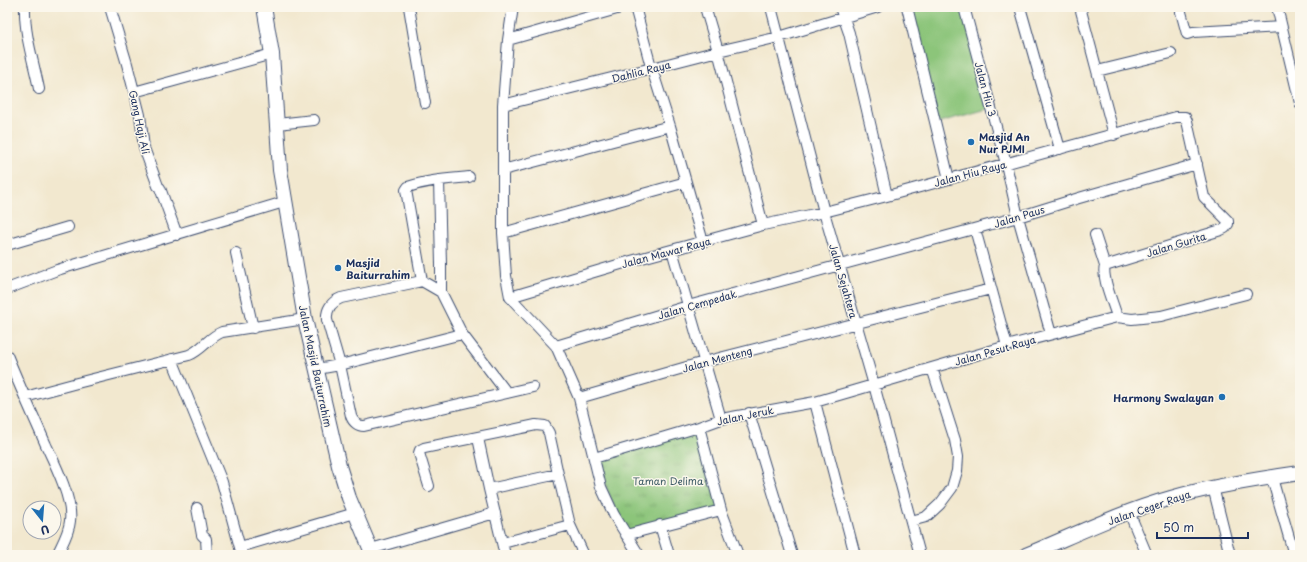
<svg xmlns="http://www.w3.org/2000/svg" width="1307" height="562" font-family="'Playpen Sans',sans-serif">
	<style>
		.grass { fill: url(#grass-tufts); stroke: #547a6c }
		.garden { fill: #8cc57a; stroke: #547a6c }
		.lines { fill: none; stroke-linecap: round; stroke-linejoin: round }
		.street-casing { stroke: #3b4b6f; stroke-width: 12 }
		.secondary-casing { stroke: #3b4b6f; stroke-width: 16 }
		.street { stroke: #fff; stroke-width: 10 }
		.secondary { stroke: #fff; stroke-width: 14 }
		.poi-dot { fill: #1f6fb2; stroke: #fbf7ec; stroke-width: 1.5 }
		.labels { text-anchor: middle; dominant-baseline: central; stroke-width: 3; stroke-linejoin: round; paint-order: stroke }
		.street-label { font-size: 10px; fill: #1b2f5e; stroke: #fbf7ec }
		.poi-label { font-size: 10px; font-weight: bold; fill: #1b2f5e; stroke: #fbf7ec; text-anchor: start }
		.park-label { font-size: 10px; fill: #3d5c66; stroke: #fbf7ec }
	</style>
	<defs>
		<pattern id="grass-tufts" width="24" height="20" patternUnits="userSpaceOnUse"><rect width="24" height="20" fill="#8cc57a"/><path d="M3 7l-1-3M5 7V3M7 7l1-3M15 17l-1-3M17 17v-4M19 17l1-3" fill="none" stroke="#72a067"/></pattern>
	</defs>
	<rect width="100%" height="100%" fill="#fbf7ec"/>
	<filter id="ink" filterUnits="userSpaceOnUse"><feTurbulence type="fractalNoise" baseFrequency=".025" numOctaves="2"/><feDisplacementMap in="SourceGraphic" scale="8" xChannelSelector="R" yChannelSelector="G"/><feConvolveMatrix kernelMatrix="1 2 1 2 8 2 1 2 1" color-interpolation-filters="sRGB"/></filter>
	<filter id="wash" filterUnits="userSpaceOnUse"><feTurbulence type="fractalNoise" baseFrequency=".012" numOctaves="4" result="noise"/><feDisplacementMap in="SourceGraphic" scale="16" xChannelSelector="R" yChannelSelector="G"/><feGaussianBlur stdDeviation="0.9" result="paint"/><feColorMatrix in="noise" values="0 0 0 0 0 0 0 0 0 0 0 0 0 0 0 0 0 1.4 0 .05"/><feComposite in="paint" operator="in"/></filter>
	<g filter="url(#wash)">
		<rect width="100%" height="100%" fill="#f2e8cf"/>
		<path class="grass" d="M699,427l22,83 -95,25 -32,-77z"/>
		<path class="garden" d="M907,7h57l27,101 -55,15z"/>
	</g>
	<g filter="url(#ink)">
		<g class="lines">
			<g class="street-casing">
				<path id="street" d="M25,7c-1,27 9,56 14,82
					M110,7l17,57 13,51 4,33 14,38 2,2 17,47
					M409,7l16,96
					M635,7l15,56 20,63 33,116
					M705,7l13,44 45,174
					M771,7l53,205 50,173 46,170
					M840,7l9,26 38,163
					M907,7l42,172
					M964,7l42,157 12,53 33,117
					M1020,7l40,142
					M1080,7l34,128
					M1277,7l23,96
					M1181,12l6,22 6,-2 88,-5
					M508,40l116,-33
					M1097,71l74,-18
					M134,92l138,-38
					M503,105l149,-37 66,-17 61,-14 99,-30
					M277,124l37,-4
					M503,170l167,-44
					M439,180l2,84v28l21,42 45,59
					M975,229l32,117
					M503,233l183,-51
					M1095,235l10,31
					M7,245l61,-18
					M672,250l49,169
					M236,253l17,75
					M422,281l-16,-91 2,-3c19,-7 41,-8 61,-10
					M7,289l50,-19 227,-68
					M441,292l-19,-11 -81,17c-10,4 -15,12 -14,22l13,45 11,51c2,6 7,10 13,10l169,-39
					M510,297l121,-36 132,-36 61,-13 63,-16 289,-79h9l2,4 17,76 24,24v3l-3,4 -4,2 -116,36c-4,11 9,39 12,51
					M510,297l46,49 23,52 22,89 13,28 25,40
					M510,297l-4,-21 -3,-43v-128l5,-65 5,-33
					M556,346l132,-40 330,-89 61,-19 118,-34
					M7,355c12,30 26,60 39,90 9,19 27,55 24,76 -1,12 -8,23 -13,34
					M172,359l50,123 20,73
					M317,369l23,-4 122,-31
					M25,397l52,-14 112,-28c13,-5 20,-18 33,-23l83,-13
					M579,398l125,-36 287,-73
					M815,402l40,153
					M749,413l43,142
					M699,427l22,83 17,45
					M478,438l11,51 16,66
					M594,458l105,-31 22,-8 94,-17 192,-56 110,-29 15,2 29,-3 85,-22
					M1272,478l22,77
					M429,486l-10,-33 1,-3 4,-2 112,-23 9,1 4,7 9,41 -69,15
					M1213,487l17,68
					M197,508l5,27 4,4 1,16
					M1129,512l18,43
					M911,521l15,-4 14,-13 12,-16 5,-17 1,-14 -3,-17 -23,-72
					M570,525l13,28
					M660,525l9,30
					M626,535l95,-25
					M503,543l67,-18 -12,-51
					M240,547l115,-34
					M371,549l124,-36"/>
			</g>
			<g class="secondary-casing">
				<path id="secondary" d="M264,7l8,47 8,116 25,149 34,147 10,32 24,57
					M1026,555c48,-20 95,-43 145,-57 41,-12 87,-19 129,-25"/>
			</g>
			<use href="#street" class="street"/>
			<use href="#secondary" class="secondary"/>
		</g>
	</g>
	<g class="poi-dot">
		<circle cx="971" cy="142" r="4"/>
		<circle cx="338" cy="268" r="4"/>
		<circle cx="1222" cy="397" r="4"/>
	</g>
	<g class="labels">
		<g class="street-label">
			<text transform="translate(641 71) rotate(-14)">Dahlia Raya</text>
			<text transform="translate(986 89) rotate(75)">Jalan Hiu 3</text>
			<text transform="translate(140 122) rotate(78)">Gang Haji Ali</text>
			<text transform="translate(970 173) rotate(-15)">Jalan Hiu Raya</text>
			<text transform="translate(1019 216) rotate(-17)">Jalan Paus</text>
			<text transform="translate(1176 244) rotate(-17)">Jalan Gurita</text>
			<text transform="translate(666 252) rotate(-15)">Jalan Mawar Raya</text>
			<text transform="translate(844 281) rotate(74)">Jalan Sejahtera</text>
			<text transform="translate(697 304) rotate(-16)">Jalan Cempedak</text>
			<text transform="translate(995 350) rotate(-16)">Jalan Pesut Raya</text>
			<text transform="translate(717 359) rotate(-15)">Jalan Menteng</text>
			<text transform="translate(316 366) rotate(78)">Jalan Masjid Baiturrahim</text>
			<text transform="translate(745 415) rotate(-12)">Jalan Jeruk</text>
			<text transform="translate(1149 507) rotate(-19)">Jalan Ceger Raya</text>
		</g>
		<g class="poi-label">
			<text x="979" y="136">Masjid An<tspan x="979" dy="12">Nur PJMI</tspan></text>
			<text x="346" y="262">Masjid<tspan x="346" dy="12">Baiturrahim</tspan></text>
			<text x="1214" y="397" text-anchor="end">Harmony Swalayan</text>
		</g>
		<g class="park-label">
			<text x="668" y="480">Taman Delima</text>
		</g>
	</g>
	<rect width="1307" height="562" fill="none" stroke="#fbf7ec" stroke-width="24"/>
	<g transform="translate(42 520) rotate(163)"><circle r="19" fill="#fbf7ec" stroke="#a1a7b3"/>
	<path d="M0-3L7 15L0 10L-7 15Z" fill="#1f6fb2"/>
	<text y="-6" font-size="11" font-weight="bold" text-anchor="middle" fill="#1b2f5e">U</text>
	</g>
	<path d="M1157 532v6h91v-6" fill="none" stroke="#1b2f5e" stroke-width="2"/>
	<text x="1163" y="532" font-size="12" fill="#1b2f5e" stroke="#fbf7ec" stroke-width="3" paint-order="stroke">50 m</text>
</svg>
